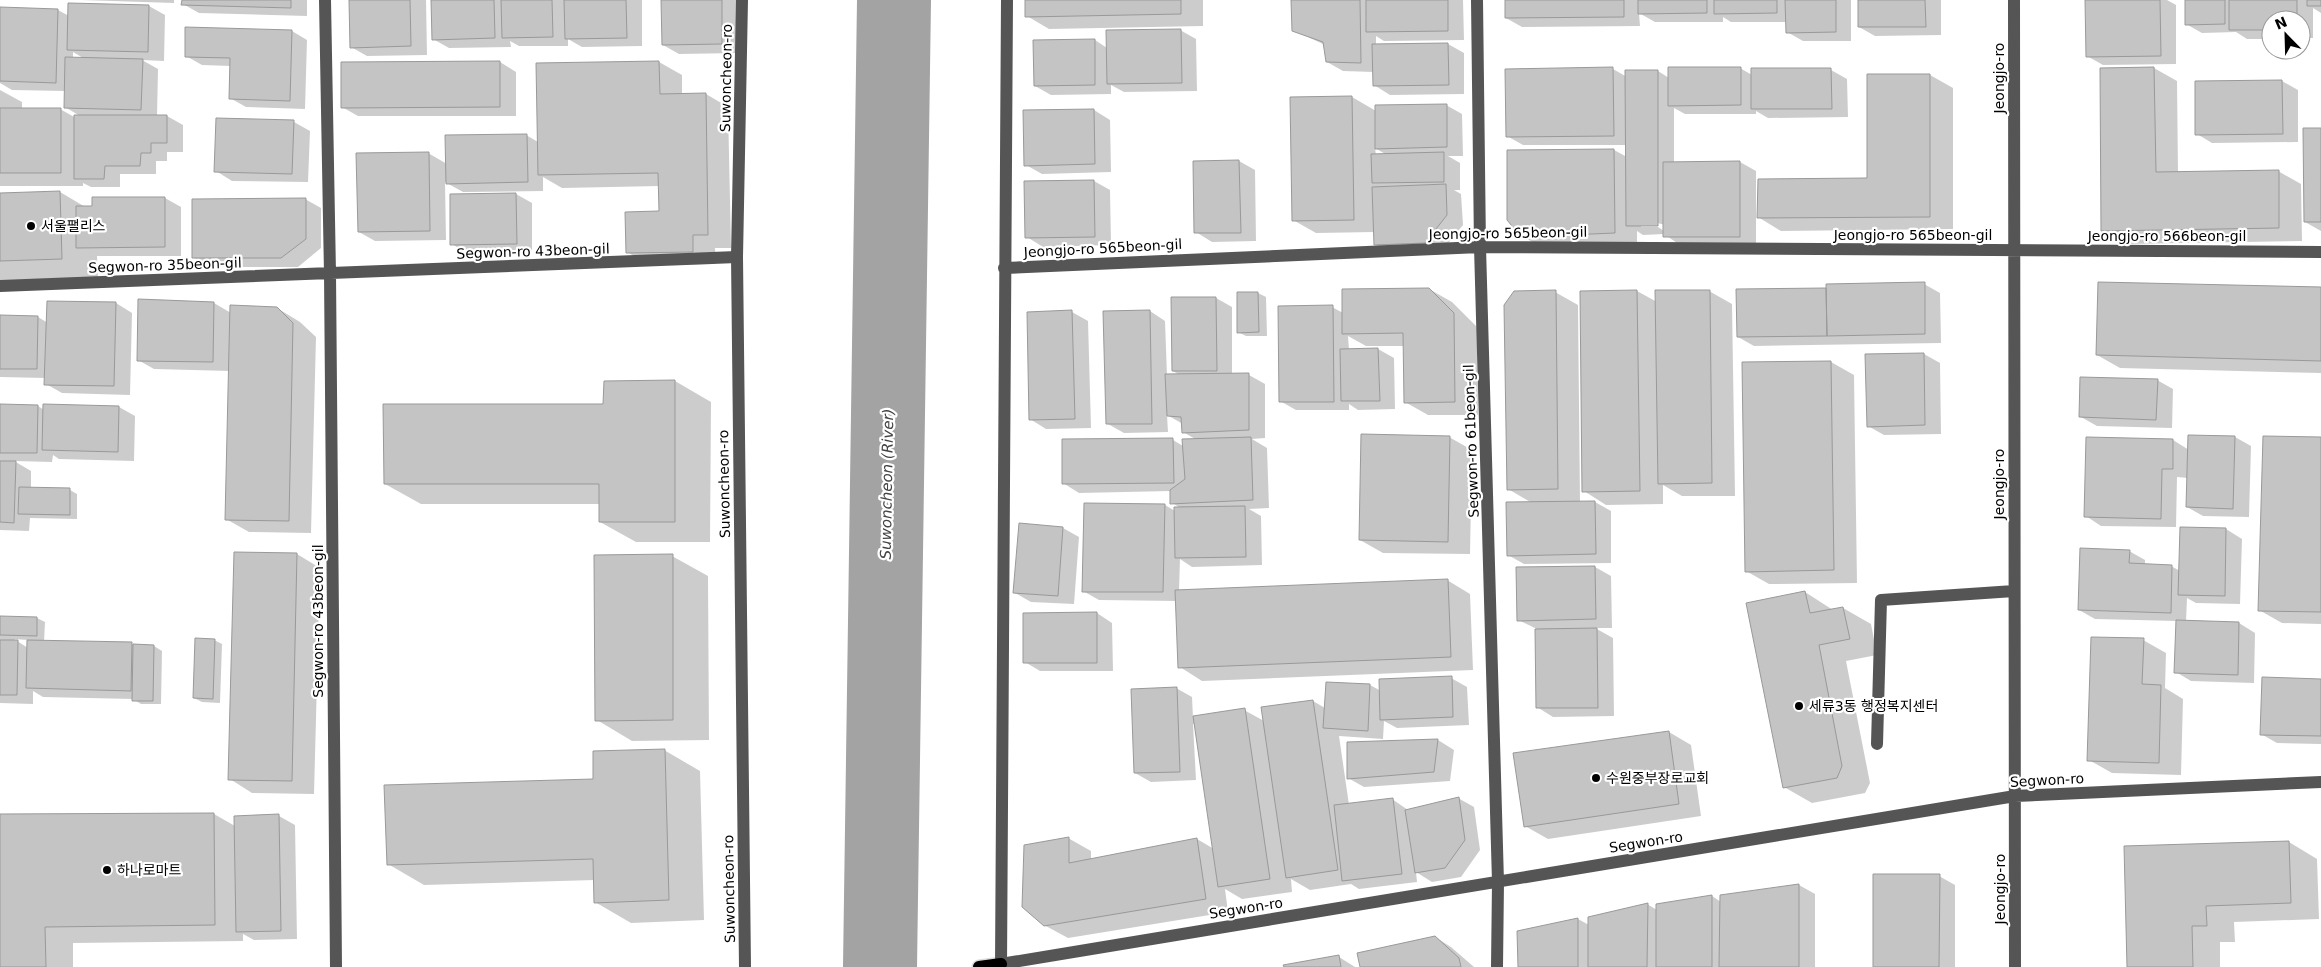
<svg xmlns="http://www.w3.org/2000/svg" width="2321" height="967" font-family="'DejaVu Sans','Noto Sans KR',sans-serif">
	<style>
		.shadow { fill: #0003; fill-rule: evenodd }
		.lines { fill: none; stroke-linecap: round; stroke-linejoin: round }
		.river { stroke: #a3a3a3; stroke-width: 74 }
		.building { fill: #c4c4c4; stroke: #999 }
		.major-casing { stroke: #dbdbdb; stroke-width: 15 }
		.minor { stroke: #555; stroke-width: 12 }
		.major { stroke: #000; stroke-width: 12 }
		.poi-dot { fill: #000; stroke: #fff; stroke-width: 2 }
		.labels { text-anchor: middle; dominant-baseline: central; stroke-width: 4.5; stroke-linejoin: round; paint-order: stroke }
		.street-label { font-size: 14px; fill: #000; stroke: #fff }
		.poi-label { font-size: 14px; fill: #000; stroke: #fff; text-anchor: start }
		.water-label { font-size: 15px; font-style: italic; fill: #444; stroke: #fff }
	</style>
	<rect width="100%" height="100%" fill="#fff"/>
	<path class="shadow" d="M82,0h92v3z
		M183,0h124v16l-108,-3 -16,-9z
		M350,0h76l1,55 -60,1 -16,-9z
		M432,0h210v46l-60,1 -14,-8v7h-49l-9,-5 1,6 -62,1 -16,-9z
		M663,0h74l1,53 -59,1 -16,-9z
		M1026,0h177v26l-154,3 -22,-13z
		M1293,0h170l1,40 -80,1 -8,-5v9l72,-1 16,9v41l-74,1 -16,-10v-13l-31,-1 -16,-9 -2,-17 -32,-15z
		M1506,0h345v41h-48l-16,-9v-10h-56l-8,-5v5h-68l-16,-9 1,13 -118,1 -16,-9z
		M1859,0h82v35l-66,1 -16,-9z
		M2087,0h80l9,5v59l-73,1 -16,-9z
		M2186,0h135v13l-8,-5v30h-12v-18h-30v19h-24l-11,-7 -34,1 -16,-9z
		M70,4l79,2 16,9 -1,46 -22,-1 16,9 -1,47h10l16,9v27h-16v9h-11v13h-36v13h-29l-8,-4v3h-83v-96l22,12v7h38l16,9 4,-2 -15,-9v-16l-53,-1 -12,-7v-75l58,2 11,6zM73,52l12,7 -12,-1z
		M1180,30l16,9 1,52 -73,1 -13,-7v9l-60,1 -16,-9 60,-46 12,8z
		M292,31l15,9 -2,69 -59,-2 -16,-9 1,-32 -29,-1 -16,-9z
		M500,62l16,10v44h-158l-16,-9z
		M659,62l23,13v19h24l22,13 3,141h-16l1,16 -66,1 -23,-13 33,-40v-26l-98,2 -19,-11v14l-80,1 -18,-10 1,58 -71,1 -16,-9 69,-79 19,11 79,-29 12,7z
		M1740,68l12,7v-5h79l16,9 1,38 -80,1 -12,-7v3h-71l-11,-6v55l66,-1 16,9v74h-76l-16,-11 -21,1 -6,-4v15l-92,3 -23,-13 92,-86 13,7v-12h-104l-16,-9 106,-67 14,8 31,-6 11,7zM1654,222l11,3 -1,6 -6,-4h-17v-2z
		M2154,68l23,13 1,92 100,-2 23,13 1,57 -177,3 -22,-14 -2,-161z
		M1930,75l23,13v141l-172,2 -23,-14 110,-38z
		M2282,81l16,9v52l-86,1 -15,-9z
		M1352,97l24,14 70,-6 16,9 1,42h-15l12,7v27h-6l7,4 2,31 -22,27 -50,2 -15,-9 -1,-13 -59,1 -23,-13zM1375,148l12,7h-11z
		M1094,110l16,10 1,52 -69,2 -16,-9z
		M294,122l16,9 -2,51 -76,-1 -16,-10z
		M2321,129v102l-16,-9z
		M1239,161l16,9 1,71 -44,1 -16,-10 -1,-70z
		M1094,181l16,9 1,55 -68,2 -16,-10z
		M60,192l27,16h6v-10h72l16,9v49h-84l1,23 -98,4v-89z
		M516,194l16,9v49l-64,2 -16,-10z
		M305,199l16,9v40l-23,19h-89l-16,-10z
		M1924,284l16,9 1,50 -187,3 -16,-9v-46l89,-2z
		M2321,288v85l-201,-5 -23,-13z
		M1429,289l23,13 25,25 1,88h-50l-23,-13 -1,-56h-38l-18,-10 1,14 29,-1 16,9 1,51 -37,1 -9,-6v6h-53l-16,-9 52,-94 11,6z
		M1637,291l20,11 52,-11 23,13 3,192h-53l-19,-11v19l-57,1 -22,-14z
		M1555,292l23,13 2,197h15l16,9v52l-87,1 -16,-9 24,-52 -24,-14z
		M1238,293h20l8,4 1,39h-21l-8,-4z
		M1216,298l16,9v68h17l16,9v54l-13,1 15,9 2,60 -20,1 12,7 1,49 -70,2 -12,-8 -1,32 268,-11 23,14 3,76 -271,11 -22,-14 -3,-66 -78,-1 -16,-9 82,-86 10,6 6,-3 -9,-5 -1,-12 -92,2 -16,-10v-43h110l10,6 14,-6 -14,-8v-8l-16,-9 1,17 -44,1 -16,-9 42,-113 15,10 2,55h14l-8,-5z
		M48,302l68,1 16,10 -2,82 -68,-2 -16,-9v-6l-46,-1v-61l38,1 10,6z
		M214,303l17,10 46,-5 23,14 16,15 -5,196 -62,-1 -23,-13 4,-148 -76,-2 -16,-9z
		M1072,312l16,9 3,107 -45,1 -16,-10z
		M1924,354l16,9 1,71 -57,1 -16,-9 -1,-71z
		M1831,362l23,13 3,208 -88,1 -23,-13 -3,-208z
		M2157,380l16,9 -1,39 -75,-2 -16,-9z
		M675,381l36,21 -1,140h-74l-36,-20v-18h-179l-36,-20z
		M0,405l38,1 6,4 75,-3 16,9 -1,45 -75,-2 -6,-4 -1,7 -38,-1 17,10v17l39,2 7,4v25l-47,-1 -1,13 -29,-1z
		M1449,437l23,13 -2,104 -87,-1 -23,-13z
		M2235,437l16,9 -2,71 -46,-1 -16,-9 1,-29 -11,-1 -1,50 -75,-1 -15,-10 87,-76 16,10z
		M2321,439v185l-39,-1 -23,-13z
		M1063,528l16,9 -5,67 -43,-2 -16,-9z
		M2226,529l16,10 -2,65 -44,-1 -9,-5 -1,24 53,1 16,10 -1,50 -63,-2 -15,-9 1,-51 -82,-2 -16,-9 50,-59 16,9v5l26,1 9,5z
		M297,554l23,14 -6,226 -62,-1 -22,-14z
		M672,556l36,20 1,164 -77,1 -35,-21z
		M1595,567l16,9 1,52h-17l18,10 1,78 -61,1 -16,-10v-78l-19,-9z
		M1805,592l28,18 10,-2 28,16 6,31 -31,6 24,122 -5,10 -53,10 -28,-16z
		M1097,613l15,10 1,48h-73l-15,-9z
		M0,617l37,1 8,4 -1,20 88,2 22,2 8,5 -1,53h-20l-8,-5 -90,-2 -10,-6v13l-33,-1zM14,639l14,1v8z
		M214,640l8,4 -2,59 -18,-1 -8,-4z
		M2143,640l23,13 -1,35 18,11 -2,76 -69,-2 -23,-13z
		M1451,678l16,9 2,38 -72,3 -13,-7 -1,18 -44,-3 10,69 43,-6 16,11 50,-12 16,9 6,43 -19,27 -29,5 -16,-10 1,10 -58,7 -8,-5 -41,6 -19,-11 1,13 -50,7 -17,-10 3,23 -160,26 -24,-13 24,-87 23,13v9l106,-21 17,10 -19,-125h-2l3,56 -45,2 -16,-9 41,-85 16,9 1,21 51,-8 20,11 49,-20 12,7 2,-24 43,1 11,6z
		M2321,680v64l-44,-1 -16,-9z
		M1669,732l22,13 10,71 -153,23 -23,-13z
		M1438,740l16,10 -4,31 -86,6 -16,-9v-34z
		M664,750l36,21 4,149 -73,3 -36,-21v-22l-171,5 -36,-21z
		M214,814l21,12 44,-10 16,9 2,114 -43,1 -11,-6v7l-170,2v24h-73v-151z
		M2289,842l28,17 2,60 -85,3 1,20h-15v25h-92l-3,-120z
		M1939,876l16,9v82h-81z
		M1799,885l16,9v73h-296v-35l59,-13 11,6 58,-21 10,6 55,-14 9,6v-6z
		M1435,937l16,10 23,20h-112z
		M1339,957l16,10h-70z"/>
	<g class="lines">
		<path class="river" d="M880,967l14,-967"/>
	</g>
	<path class="building" d="M182,0h109v8l-110,-3z
		M349,0h61l1,46 -61,2z
		M431,0h63l1,38 -63,2z
		M501,0h51l1,37 -51,1z
		M564,0h62l1,38 -62,1z
		M661,0h61v44l-60,1z
		M1025,0h156v14l-156,3z
		M1291,0h69l1,63 -35,-1 -3,-20 -31,-11z
		M1366,0h82v31l-82,1z
		M1505,0h119v17l-119,1z
		M1638,0h69v13l-69,1z
		M1714,0h63v13l-63,1z
		M1785,0h51v32l-50,1z
		M1858,0h67l1,27h-68z
		M2085,0h75l1,56 -75,1z
		M2185,0h40v24l-40,1z
		M2229,0h68v20h-26v10h-42z
		M2307,0h14v6h-14z
		M68,3l81,2 -1,47 -81,-2z
		M0,7l58,2 -2,74 -56,-2z
		M185,27l107,3 -2,71 -61,-2 1,-41 -45,-1z
		M1181,29l1,54 -75,1 -1,-54z
		M1095,39v46l-61,1 -1,-46z
		M1448,43l1,42 -76,1 -1,-42z
		M65,57l78,2 -2,51 -77,-2z
		M500,61v46l-159,1v-46z
		M659,61l1,33 46,-1 2,142h-15v17l-67,1 -1,-41 34,-1 -1,-38 -120,2 -2,-112z
		M1613,67l1,69 -108,1 -1,-68z
		M1668,67h73v38l-73,1z
		M2154,67l2,105 123,-2v58l-178,3 -1,-163z
		M1751,68h80l1,41h-81z
		M1625,70h33v156h-32z
		M1867,74h63v143l-173,1 1,-39 109,-1z
		M2282,80l1,54 -88,1v-54z
		M1352,96l2,124 -62,1 -2,-124z
		M1447,104v43l-72,2v-44z
		M0,108h61v65h-61z
		M1094,109l1,55 -71,2 -1,-56z
		M74,115h93v28h-16v10h-10l-1,13h-35l-1,13h-30z
		M216,118l78,2 -2,54 -78,-2z
		M2303,128h18v94h-17z
		M527,134l1,48 -82,2 -1,-49z
		M1614,149l1,84 -94,4 -14,-17v-70z
		M429,152l1,79 -72,1 -2,-79z
		M1444,152v30l-72,1 -1,-29z
		M1239,160l2,73h-47l-1,-72z
		M1740,161v76h-77v-75z
		M1094,180l1,57 -70,1 -1,-57z
		M1446,184l1,31 -22,28 -51,2 -2,-58z
		M60,191l2,68 -62,2v-68z
		M516,193l1,51 -67,1v-51z
		M92,197h73v50l-89,1v-42h16z
		M306,198v41l-25,19h-89v-59z
		M1925,282v52l-98,2 -1,-52z
		M2098,282l223,5v74l-225,-6z
		M1429,288l25,25 1,89 -51,1 -1,-70 -61,1v-45z
		M1826,288l1,48 -90,1 -1,-48z
		M1556,290l2,199 -51,1 -3,-185 10,-14z
		M1637,290l3,201 -58,1 -2,-201z
		M1655,290h55l2,193 -54,1z
		M1237,292h21l1,40 -22,1z
		M1171,297h45l1,74h-45z
		M138,299l76,3 -1,60 -76,-1z
		M47,301l69,1 -2,84 -70,-1z
		M230,305l47,2 16,16 -4,198 -64,-1z
		M1333,305l1,97h-55l-1,-96z
		M1072,310l3,109 -46,1 -2,-108z
		M1150,310l2,114h-46l-3,-113z
		M0,315l38,1 -1,53h-37z
		M1378,348l2,53h-39l-1,-52z
		M1924,353l1,72 -58,2 -2,-73z
		M1831,361l3,209 -89,2 -3,-210z
		M1249,373v57l-67,3 -1,-16 -14,-1 -2,-42z
		M2080,377l78,2 -2,41 -77,-3z
		M675,380v142h-76v-38h-215l-1,-80h220l1,-23z
		M0,404l38,1 -1,48h-37z
		M43,404l76,2 -1,46 -76,-2z
		M1361,434l89,2 -2,106 -89,-2z
		M2188,435l47,1 -2,73 -47,-2z
		M2263,436l58,1v175l-63,-1z
		M1251,437l2,63 -83,4v-14l15,-11 -3,-40z
		M2086,437l87,2v30h-11l-1,50 -77,-2z
		M1173,438l1,45 -112,1v-45z
		M0,461h16l-2,62 -14,-1z
		M19,487l51,1v27l-52,-1z
		M1595,501l1,53 -89,2 -1,-54z
		M1084,503l81,1 -2,88h-81z
		M1245,506l1,51 -71,1 -1,-51z
		M1019,523l44,4 -5,69 -45,-3z
		M2180,527l46,1 -1,68 -47,-1z
		M2080,548l50,2 -1,13 43,2 -1,48 -93,-3z
		M234,552l63,1 -5,228 -64,-1z
		M673,554v166l-78,1 -1,-166z
		M1595,566l1,53 -79,2 -1,-54z
		M1448,579l3,78 -273,11 -3,-78z
		M1805,591l5,22 33,-6 7,32 -31,6 23,121 -5,12 -54,10 -37,-185z
		M1097,612v51h-74v-50z
		M0,616l37,1v19l-37,-1z
		M2176,620l63,2 -1,53 -64,-2z
		M1597,628l1,80h-62l-1,-79z
		M2091,637l53,1 -2,46 19,1 -2,78 -72,-2z
		M195,638l20,1 -2,60 -20,-1z
		M0,640h18l-1,55h-17z
		M27,640l105,2 -1,49 -105,-3z
		M133,644l21,1 -1,56h-21z
		M1452,676l1,41 -73,3 -1,-41z
		M2262,677l59,2v57l-61,-1z
		M1326,682l44,2 -2,47 -45,-3z
		M1177,687l3,85 -46,1 -3,-84z
		M1313,700l25,170 -52,8 -25,-171z
		M1245,708l25,171 -52,8 -25,-171z
		M1669,731l10,73 -155,23 -11,-74z
		M1438,739l-4,33 -87,7v-37z
		M665,749l4,151 -75,3 -1,-44 -206,6 -3,-80 209,-6v-28z
		M1459,797l6,43 -20,28 -30,5 -10,-63z
		M1393,798l9,76 -60,7 -8,-76z
		M214,813l1,112 -170,2 1,40h-46v-153z
		M279,814l2,117 -45,1 -2,-116z
		M1069,837v26l128,-25 9,61 -162,27 -22,-19 2,-62z
		M2289,841l2,62 -85,3 1,20h-15l1,41h-66l-3,-121z
		M1873,874h67l-1,93h-66z
		M1799,884v83h-80l1,-72z
		M1712,895v72h-56v-63z
		M1648,903l-1,64h-59v-50z
		M1578,918v49h-60l-1,-36z
		M1435,936l24,22 2,9h-101l-3,-14z
		M1339,955l2,12h-57l-1,-2z"/>
	<g class="lines">
		<g class="major-casing">
			<path id="major" d="M979,967l22,-3"/>
		</g>
		<path class="minor" d="M325,0l5,274 6,693
			M742,0l-5,257 8,710
			M1477,0l3,247 18,635 -1,85
			M2014,0l1,967
			M1004,268l476,-21 841,5
			M0,286l737,-29
			M1877,744l4,-144 133,-9
			M1001,964l1014,-168 306,-14
			M1001,967l6,-967"/>
		<use href="#major" class="major"/>
	</g>
	<g class="poi-dot">
		<circle cx="31" cy="226" r="5"/>
		<circle cx="1799" cy="706" r="5"/>
		<circle cx="1596" cy="778" r="5"/>
		<circle cx="107" cy="870" r="5"/>
	</g>
	<g class="labels">
		<g class="street-label">
			<text transform="translate(726 78) rotate(-89)">Suwoncheon-ro</text>
			<text transform="translate(1999 78) rotate(-90)">Jeongjo-ro</text>
			<text transform="translate(1508 233) rotate(-1)">Jeongjo-ro 565beon-gil</text>
			<text x="1913" y="235">Jeongjo-ro 565beon-gil</text>
			<text x="2167" y="236">Jeongjo-ro 566beon-gil</text>
			<text transform="translate(1103 248) rotate(-3)">Jeongjo-ro 565beon-gil</text>
			<text transform="translate(533 251) rotate(-2)">Segwon-ro 43beon-gil</text>
			<text transform="translate(165 265) rotate(-2)">Segwon-ro 35beon-gil</text>
			<text transform="translate(1471 441) rotate(-92)">Segwon-ro 61beon-gil</text>
			<text transform="translate(724 484) rotate(-91)">Suwoncheon-ro</text>
			<text transform="translate(1999 484) rotate(-90)">Jeongjo-ro</text>
			<text transform="translate(318 621) rotate(-90)">Segwon-ro 43beon-gil</text>
			<text transform="translate(2047 780) rotate(-3)">Segwon-ro</text>
			<text transform="translate(1646 842) rotate(-9)">Segwon-ro</text>
			<text transform="translate(729 889) rotate(-91)">Suwoncheon-ro</text>
			<text transform="translate(2000 889) rotate(-90)">Jeongjo-ro</text>
			<text transform="translate(1246 908) rotate(-9)">Segwon-ro</text>
		</g>
		<g class="poi-label">
			<text x="41" y="226">서울팰리스</text>
			<text x="1809" y="706">세류3동 행정복지센터</text>
			<text x="1606" y="778">수원중부장로교회</text>
			<text x="117" y="870">하나로마트</text>
		</g>
		<g class="water-label">
			<text transform="translate(887 484) rotate(-89)">Suwoncheon (River)</text>
		</g>
	</g>
	<g transform="translate(2286 35) rotate(337)"><circle r="24" fill="#ffffff" stroke="#999999"/>
	<path d="M0-4L9 19L0 12L-9 19Z" fill="#000000"/>
	<text y="-8" font-size="14" font-weight="bold" text-anchor="middle" fill="#000000">N</text>
	</g>
</svg>
